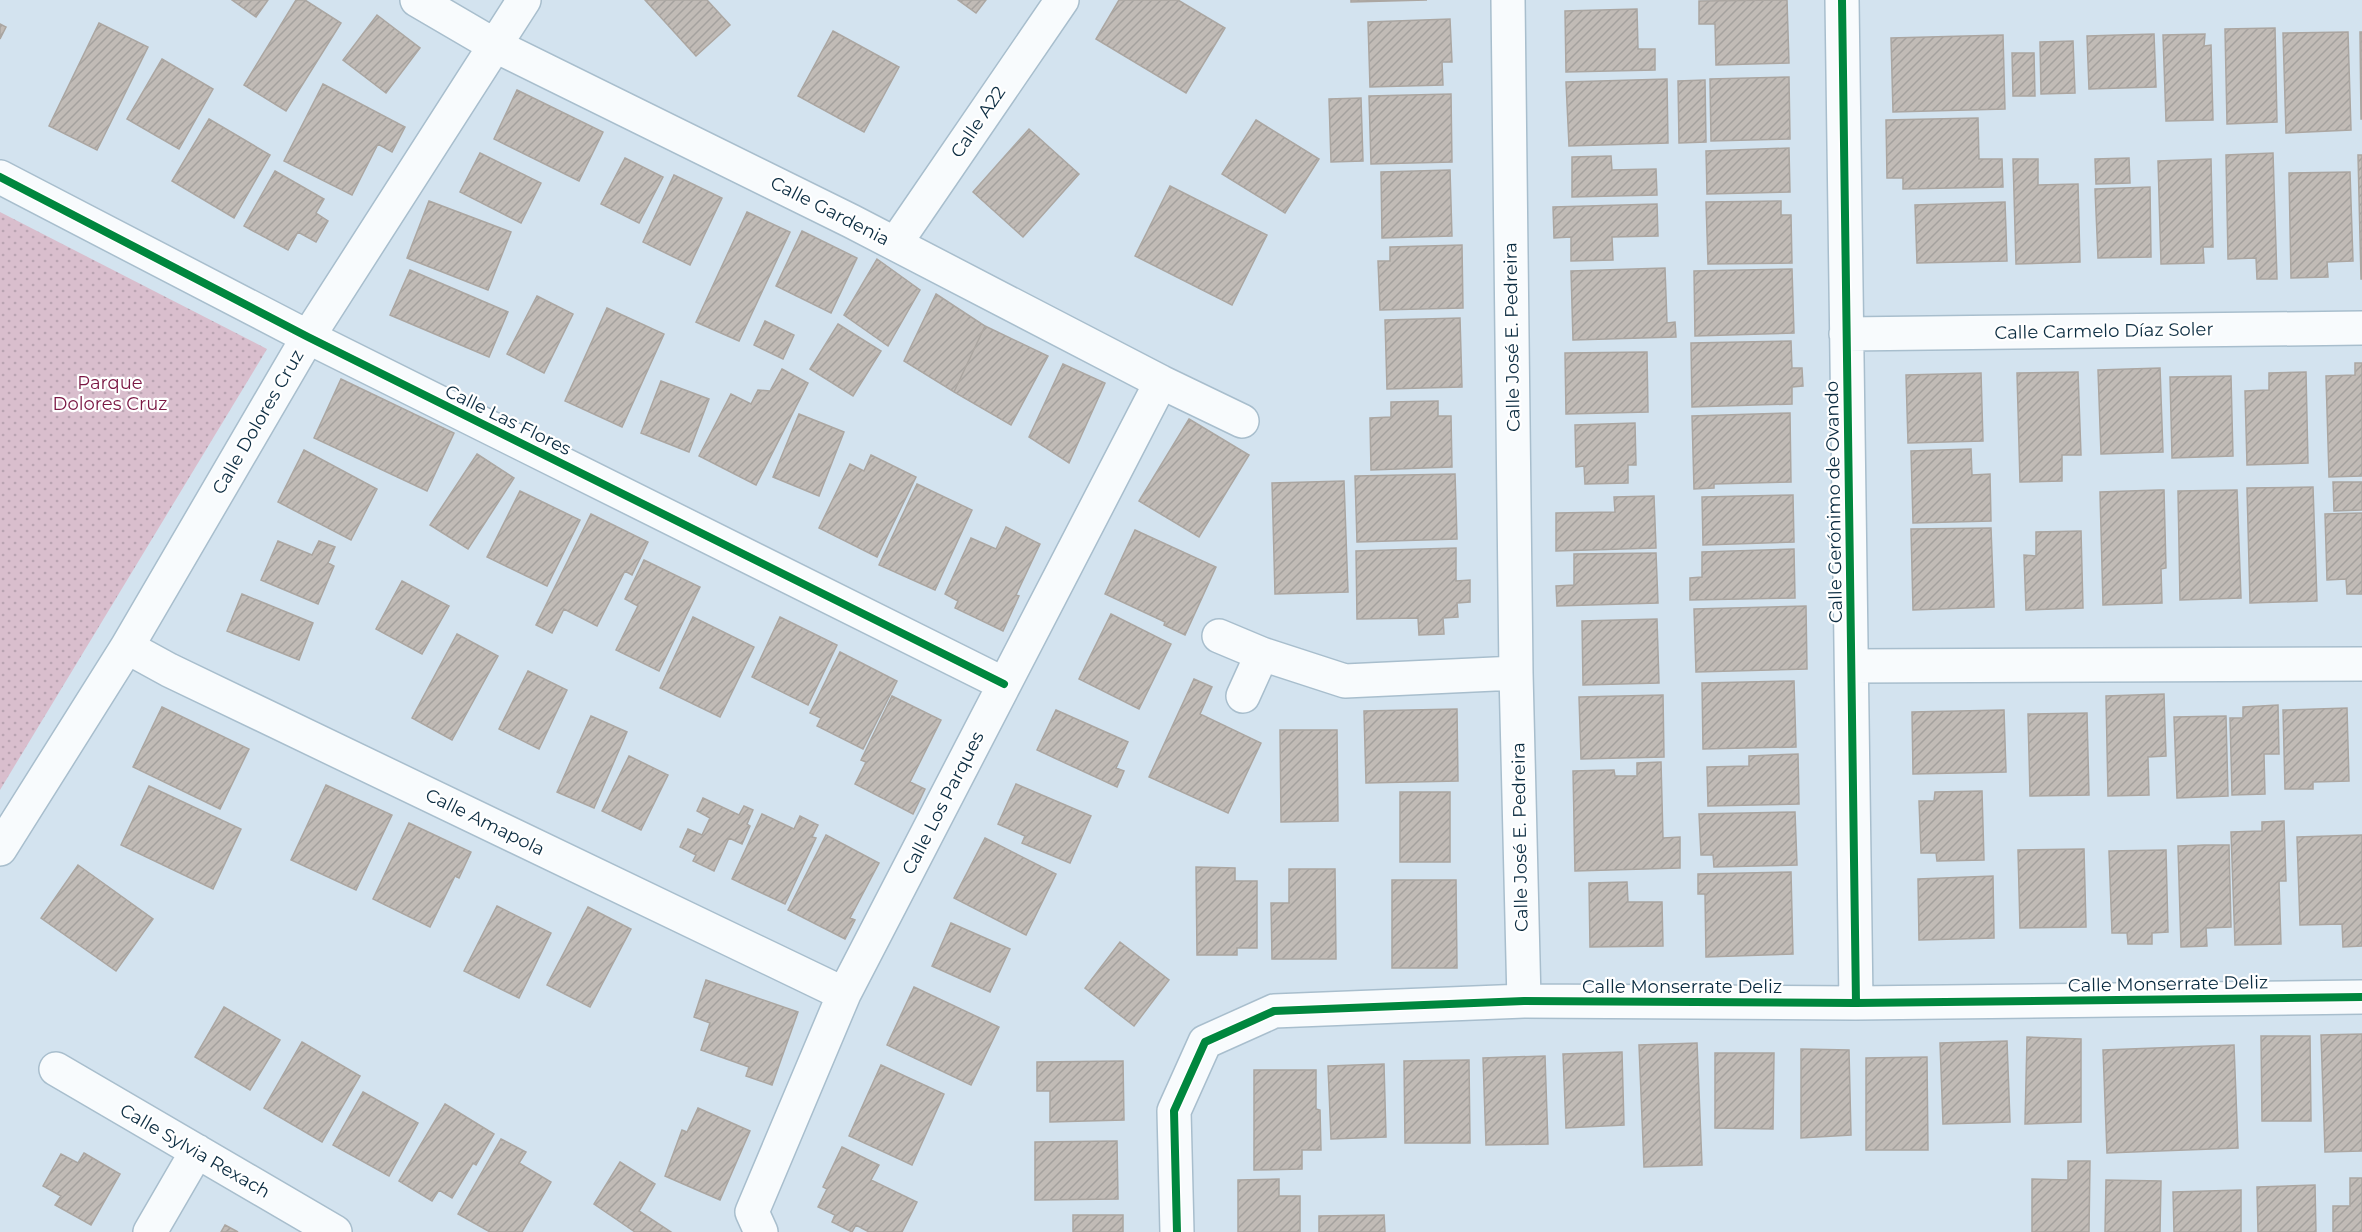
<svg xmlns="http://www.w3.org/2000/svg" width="2362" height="1232" font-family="Montserrat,sans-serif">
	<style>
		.park { fill: url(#park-dots) }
		.building { fill: url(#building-hatch); stroke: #aba6a1; stroke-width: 1.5 }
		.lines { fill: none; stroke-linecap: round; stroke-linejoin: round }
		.minor-casing { stroke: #a8becd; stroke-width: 36 }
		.minor { stroke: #f8fbfd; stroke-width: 33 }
		.cycleway-casing { stroke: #fff; stroke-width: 11 }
		.cycleway { stroke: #00873e; stroke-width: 8 }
		.labels { text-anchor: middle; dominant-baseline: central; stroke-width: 4.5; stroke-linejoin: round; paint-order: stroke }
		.street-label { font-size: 18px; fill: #0b2c41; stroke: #fff }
		.park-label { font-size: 18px; fill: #7a1643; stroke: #fff }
	</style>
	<defs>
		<pattern id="park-dots" width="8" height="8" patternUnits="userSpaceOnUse" patternTransform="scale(1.5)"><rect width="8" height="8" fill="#d9becd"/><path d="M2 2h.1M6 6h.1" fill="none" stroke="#b9a3b1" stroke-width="1.8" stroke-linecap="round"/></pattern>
		<pattern id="building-hatch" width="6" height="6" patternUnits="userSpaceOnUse" patternTransform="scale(1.5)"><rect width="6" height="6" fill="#c1bbb6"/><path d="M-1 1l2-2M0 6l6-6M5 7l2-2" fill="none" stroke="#a4a19e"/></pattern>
	</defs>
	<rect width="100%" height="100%" fill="#d3e3ef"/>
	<path class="park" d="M0,212l267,137 -267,441z"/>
	<path class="building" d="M232,0h36l-12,17z
		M296,0h9l36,23 -55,88 -42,-26z
		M645,0h62l23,25 -34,31z
		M958,0h28l-10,13z
		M1119,0h59l47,28 -39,65 -90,-54z
		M1351,0h76l-76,2z
		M1787,0l2,63 -73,2 -1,-41h-16v-23z
		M1637,9l1,40h17v21l-89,2 -1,-61z
		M377,15l43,33 -34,45 -43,-33z
		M1450,19l2,43h-10l1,23 -73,2 -2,-65z
		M99,23l49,24 -51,103 -48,-24z
		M0,24l6,3 -6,12z
		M2275,28l2,94 -50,2 -2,-95z
		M833,31l66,36 -35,65 -66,-36z
		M2348,32l3,98 -65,3 -3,-100z
		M2360,32h2v87h-1z
		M2154,34l2,53 -67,2 -2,-53z
		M2205,34l-1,12 7,-1 2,75 -47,1 -3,-86z
		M2003,35l2,74 -112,3 -2,-74z
		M2073,41l2,52 -34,1 -1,-52z
		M2012,53h22l1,43h-22z
		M162,59l51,30 -34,60 -52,-30z
		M1789,77l1,62 -79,2 -1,-62z
		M1667,79l1,64 -99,3 -3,-64z
		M1705,80l1,62 -27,1 -1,-62z
		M323,84l82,43 -13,25 -14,-8 -26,51 -68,-34z
		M517,90l86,42 -24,49 -85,-42z
		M1451,94l1,68 -81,2 -2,-68z
		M1361,98l2,63 -32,1 -2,-63z
		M1978,118l1,41h23l1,28 -100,2v-11h-16l-1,-58z
		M209,119l61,36 -36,63 -62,-37z
		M1256,120l63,39 -34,54 -63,-39z
		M1029,129l50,45 -56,63 -50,-45z
		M1789,148l1,44 -83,2 -1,-43z
		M480,153l61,30 -20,40 -61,-31z
		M2273,153l4,126h-20l-1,-21 -28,1 -2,-104z
		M2358,155h4v124h-1z
		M1611,156l1,14 44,-1 1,26 -85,2v-40z
		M625,158l38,19 -24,46 -38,-19z
		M2129,158l1,25 -34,1 -1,-25z
		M2013,159h25v26l40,-1 2,78 -64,2z
		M2211,159l2,88h-10l1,16 -43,1 -3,-103z
		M1450,170l2,66 -70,2 -1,-66z
		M275,171l49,28 -8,14 12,8 -12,21 -18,-10 -10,18 -44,-24z
		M2350,172l3,89 -26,1 1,15 -37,1 -2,-105z
		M674,175l48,23 -32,67 -47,-23z
		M1170,186l97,49 -35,70 -97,-49z
		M2150,187l1,70 -53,1 -3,-69z
		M429,201l82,31 -23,58 -81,-32z
		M1781,201v14h10l1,48 -84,1 -2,-62z
		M2005,202l2,59 -90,2 -2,-58z
		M1657,204l1,32 -46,1 1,23 -42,1v-24l-17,1 -1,-31z
		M747,212l43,20 -51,109 -43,-19z
		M802,231l55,27 -26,55 -55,-27z
		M1462,245l1,63 -83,2 -2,-49h12v-14z
		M877,259l43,31 -32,56 -44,-31z
		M1665,268l2,55 8,-1 1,15 -103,3 -2,-69z
		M1792,269l2,64 -99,3 -1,-65z
		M410,270l98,42 -19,45 -99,-42z
		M936,294l49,32 -31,66 -50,-31z
		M537,296l36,18 -29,59 -37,-19z
		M607,308l57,26 -42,93 -57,-26z
		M1460,318l2,69 -75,2 -2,-69z
		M765,321l29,14 -11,24 -29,-14z
		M838,324l43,27 -28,45 -43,-27z
		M985,326l63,30 -37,69 -57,-33z
		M1791,341l1,27h10l1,18 -11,1v17l-100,3 -1,-64z
		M1647,352l1,60 -82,2 -1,-61z
		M2355,363h7v113l-33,1 -3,-101 29,-1z
		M1063,364l42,19 -36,80 -40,-26z
		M2160,368l3,84 -62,2 -3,-84z
		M782,369l26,14 -52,102 -57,-29 32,-62 20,10 7,-14 12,1z
		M2078,372l3,83h-19v26l-42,1 -3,-109z
		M2306,372l2,91 -61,2 -2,-74 24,-1v-17z
		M1981,373l2,68 -75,2 -2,-68z
		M2231,376l2,80 -61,2 -2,-81z
		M341,379l113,54 -27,58 -113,-53z
		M661,381l48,18 -20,53 -48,-19z
		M1438,401v15h13l1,51 -81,3 -1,-52 21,-1v-15z
		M1790,413l1,69 -77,2v4l-20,1 -2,-73z
		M799,414l45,18 -25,64 -46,-19z
		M1189,419l60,36 -50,82 -60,-36z
		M1635,423l1,42h-8v18l-43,1 -1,-18 -8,1 -1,-42z
		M1971,449l1,26 18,-1 1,47 -78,2 -2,-72z
		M304,450l73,39 -26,51 -73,-38z
		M477,454l37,24 -46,71 -38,-24z
		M871,455l45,22 -39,80 -58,-29 31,-64 14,7z
		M1455,474l2,65 -100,3 -2,-66z
		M1344,481l4,111 -73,2 -3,-111z
		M2333,482h29v28l-28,1z
		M917,484l55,26 -37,80 -56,-25z
		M2313,487l4,114 -67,2 -3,-115z
		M2159,490h5l2,78 -5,1 1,34 -59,2 -3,-113z
		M2237,490l4,108 -61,2 -2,-109z
		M520,491l60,29 -33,66 -60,-29z
		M1793,495l1,47 -91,3 -1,-48z
		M1654,496l2,52 -100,3v-38l59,-1 -1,-15z
		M2362,513v81h-15l-1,-15 -19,1 -2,-66z
		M591,514l57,28 -16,33 -7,-4 -28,55 -33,-17 -12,24 -16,-8z
		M1006,527l34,17 -24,51 3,1 -16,35 -48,-23 3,-7 -13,-7 26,-56 25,11z
		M1991,528l3,79 -81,3 -2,-81z
		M1135,530l81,37 -31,68 -21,-10 1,-3 -60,-28z
		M2081,531l2,77 -57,2 -2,-55 12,1v-24z
		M278,541l34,14 7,-14 16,6 -7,16 6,3 -16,38 -57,-24z
		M1456,548v33l14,-1v22l-13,1 1,14 -15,1 1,16 -25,1 -1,-17 -61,1 -1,-68z
		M1794,549l1,49 -105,2v-22l12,-1v-25z
		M1656,553l2,50 -101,3 -1,-20 18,-1v-31z
		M644,560l56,27 -41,84 -43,-21 22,-44 -13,-7z
		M402,581l47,25 -27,48 -46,-25z
		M242,594l71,29 -14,37 -72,-29z
		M1806,606l1,63 -111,3 -2,-63z
		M1111,614l60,30 -32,65 -60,-30z
		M693,617l61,30 -34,70 -60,-29z
		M780,617l57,28 -29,60 -56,-28z
		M1657,619l2,64 -76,2 -1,-64z
		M457,634l41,22 -46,84 -40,-22z
		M840,652l57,29 -34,68 -46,-23 4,-8 -11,-5z
		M528,671l39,19 -28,59 -40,-20z
		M1194,679l18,8 -12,27 61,29 -33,70 -79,-36z
		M1794,681l2,66 -93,2 -1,-66z
		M2164,694l2,62 -18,1 1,38 -41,1 -2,-100z
		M1663,695l1,62 -83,2 -2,-62z
		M892,696l49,24 -31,62 15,7 -12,25 -58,-30 11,-22 -5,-2z
		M2278,705l1,49h-15l1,40 -33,1 -2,-77h13v-11z
		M162,707l87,42 -29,60 -87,-42z
		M2347,708l2,73 -36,1v7h-28l-2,-79z
		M1457,709l1,72 -92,2 -2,-72z
		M1056,710l72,32 -12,26 8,3 -7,16 -80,-37z
		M2004,710l2,62 -93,2 -1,-62z
		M2087,713l2,82 -59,1 -2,-82z
		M591,716l36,16 -33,76 -37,-16z
		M2226,716l2,80 -51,2 -3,-81z
		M1280,730h57l1,91 -57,1z
		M1798,754l1,50 -91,2 -1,-39 42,-1v-10z
		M629,756l39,19 -27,55 -39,-19z
		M1661,762l2,76 17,-1v31l-105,3 -2,-100 41,-1 1,6h22v-13z
		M1016,784l75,32 -21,47 -48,-20 3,-7 -27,-12z
		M326,785l66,30 -36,75 -65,-30z
		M149,786l92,43 -28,60 -92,-44z
		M1982,791l2,69 -47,1 -1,-8h-15l-2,-52h15l1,-9z
		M1400,792h50v70h-50z
		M703,798l36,17 5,-9 9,4 -6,14 3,2 -8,18 -13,-6 -15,33 -21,-10 3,-6 -16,-8 8,-18 14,6 8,-17 -13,-7z
		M1795,812l2,53 -83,2 -1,-12h-12l-2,-41z
		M762,814l32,15 6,-13 18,9 -6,12 4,1 -31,66 -53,-25z
		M2284,821l2,60h-7l2,63 -46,1 -4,-113 31,-1v-9z
		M409,823l62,29 -12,26 -4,-2 -25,51 -57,-28z
		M826,835l53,28 -29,55 5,2 -10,19 -57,-29z
		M2362,835v111l-19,1 -1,-23 -42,1 -3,-88z
		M985,838l71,36 -30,61 -72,-37z
		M2204,845h25l2,82 -25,1 1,18 -26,1 -3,-101z
		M2084,849l2,78 -66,1 -2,-78z
		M2166,850l2,82 -16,1v11h-24l-1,-11h-15l-3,-82z
		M78,865l75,54 -37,52 -75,-53z
		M1196,867l39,1v13h22v67h-20v7h-40z
		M1289,869h46l1,90h-64l-1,-56h18z
		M1791,872l2,82 -87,3 -1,-63h-7v-20z
		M1993,876l1,62 -75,2 -1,-61z
		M1392,880h64l1,88h-65z
		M1627,882l1,20h34l1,44 -73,1 -1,-64z
		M497,906l54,27 -32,65 -55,-27z
		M588,907l43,22 -41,78 -43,-22z
		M951,923l59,26 -20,43 -58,-26z
		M1120,942l49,38 -35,46 -49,-38z
		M706,980l92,32 -26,73 -26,-9 3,-9 -48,-17 9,-27 -16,-6z
		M914,987l85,40 -28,58 -84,-40z
		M224,1007l56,33 -30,50 -55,-33z
		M2362,1034v117l-37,1 -4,-117z
		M2261,1036h49l1,85h-49z
		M2027,1037l54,2v83l-56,2z
		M2007,1041l3,81 -67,2 -3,-81z
		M302,1042l58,34 -38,66 -58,-34z
		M1697,1043l5,122 -58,2 -5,-122z
		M2234,1045l4,103 -131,5 -4,-103z
		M1801,1049l48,1 2,85 -50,3z
		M1622,1052l2,73 -58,3 -3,-74z
		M1715,1053h59l-1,76 -58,-1z
		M1545,1056l3,88 -62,1 -3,-87z
		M1927,1057l1,93h-62v-92z
		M1469,1060l1,83h-65l-1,-82z
		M1123,1061l1,59 -74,2v-31h-13v-29z
		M1384,1064l2,73 -55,2 -3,-73z
		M881,1065l63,29 -32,71 -63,-29z
		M1254,1070h62v39l4,1 1,40h-19v19l-48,1z
		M363,1092l55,31 -29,53 -56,-31z
		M445,1104l49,30 -18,31 -3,-2 -21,35 -13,-8 -7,11 -33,-20z
		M698,1108l52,23 -30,69 -55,-24 17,-46 5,2z
		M501,1139l25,13 -7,11 32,19 -29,50h-32l-32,-18z
		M1117,1141l1,58 -83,1v-58z
		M842,1147l37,18 -8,15 46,22 -15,30h-33l-13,-7 -4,7 -20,-10 3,-7 -17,-8 9,-18 -4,-2z
		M84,1153l36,21 -29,51 -36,-20 6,-9 -18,-10 18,-32 17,9z
		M2068,1161h22l-1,71h-57v-53l36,1z
		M620,1162l35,22 -16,27 32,21h-36l-41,-28z
		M2350,1178h12v54h-29v-26h17z
		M1279,1179v17h21v36h-62v-52z
		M2106,1180l55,1 -1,51h-55z
		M2315,1185l1,47h-58l-1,-45z
		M2241,1190v42h-67l-1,-40z
		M1073,1215h50v17h-50z
		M1384,1215l1,17h-66v-16z
		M225,1225l13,7h-17z"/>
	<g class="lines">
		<g class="minor-casing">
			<path id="minor" d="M417,0l77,45 357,176 310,161 81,39
				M1508,0l8,673 8,328
				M1842,0l14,1003
				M0,177l308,160 696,347
				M895,244l167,-244
				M1846,334l516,-6
				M1219,636l43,18 83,27 171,-8
				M127,647l42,23 675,324
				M1852,666l510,-2
				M1243,696l19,-42
				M0,849l127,-202 181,-310 216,-337
				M56,1069l279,163
				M150,1232l47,-81
				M761,1232l-9,-20 92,-218 317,-612
				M1177,1232l-3,-121 31,-69 69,-31 250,-10 332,2 506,-6"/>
		</g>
		<use href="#minor" class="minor"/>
		<g class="cycleway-casing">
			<path id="cycleway" d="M1842,0l14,1003
				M0,177l308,160 696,347
				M1177,1232l-3,-121 31,-69 69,-31 250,-10 332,2 506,-6"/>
		</g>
		<use href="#cycleway" class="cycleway"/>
	</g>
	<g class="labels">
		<g class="street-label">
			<text transform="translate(978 122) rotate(-56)">Calle A22</text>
			<text transform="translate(830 211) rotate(27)">Calle Gardenia</text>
			<text transform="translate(2104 331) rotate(-1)">Calle Carmelo Díaz Soler</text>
			<text transform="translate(1512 337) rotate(-91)">Calle José E. Pedreira</text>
			<text transform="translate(508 420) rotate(26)">Calle Las Flores</text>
			<text transform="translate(258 422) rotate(-60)">Calle Dolores Cruz</text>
			<text transform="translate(1834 502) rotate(-91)">Calle Gerónimo de Ovando</text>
			<text transform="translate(943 803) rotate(-63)">Calle Los Parques</text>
			<text transform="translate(485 822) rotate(26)">Calle Amapola</text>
			<text transform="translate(1520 837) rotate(-91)">Calle José E. Pedreira</text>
			<text transform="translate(2168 984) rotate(-1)">Calle Monserrate Deliz</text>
			<text x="1682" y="987">Calle Monserrate Deliz</text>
			<text transform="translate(195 1151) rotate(30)">Calle Sylvia Rexach</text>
		</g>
		<g class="park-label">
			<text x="110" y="383">Parque<tspan x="110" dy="21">Dolores Cruz</tspan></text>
		</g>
	</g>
</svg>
